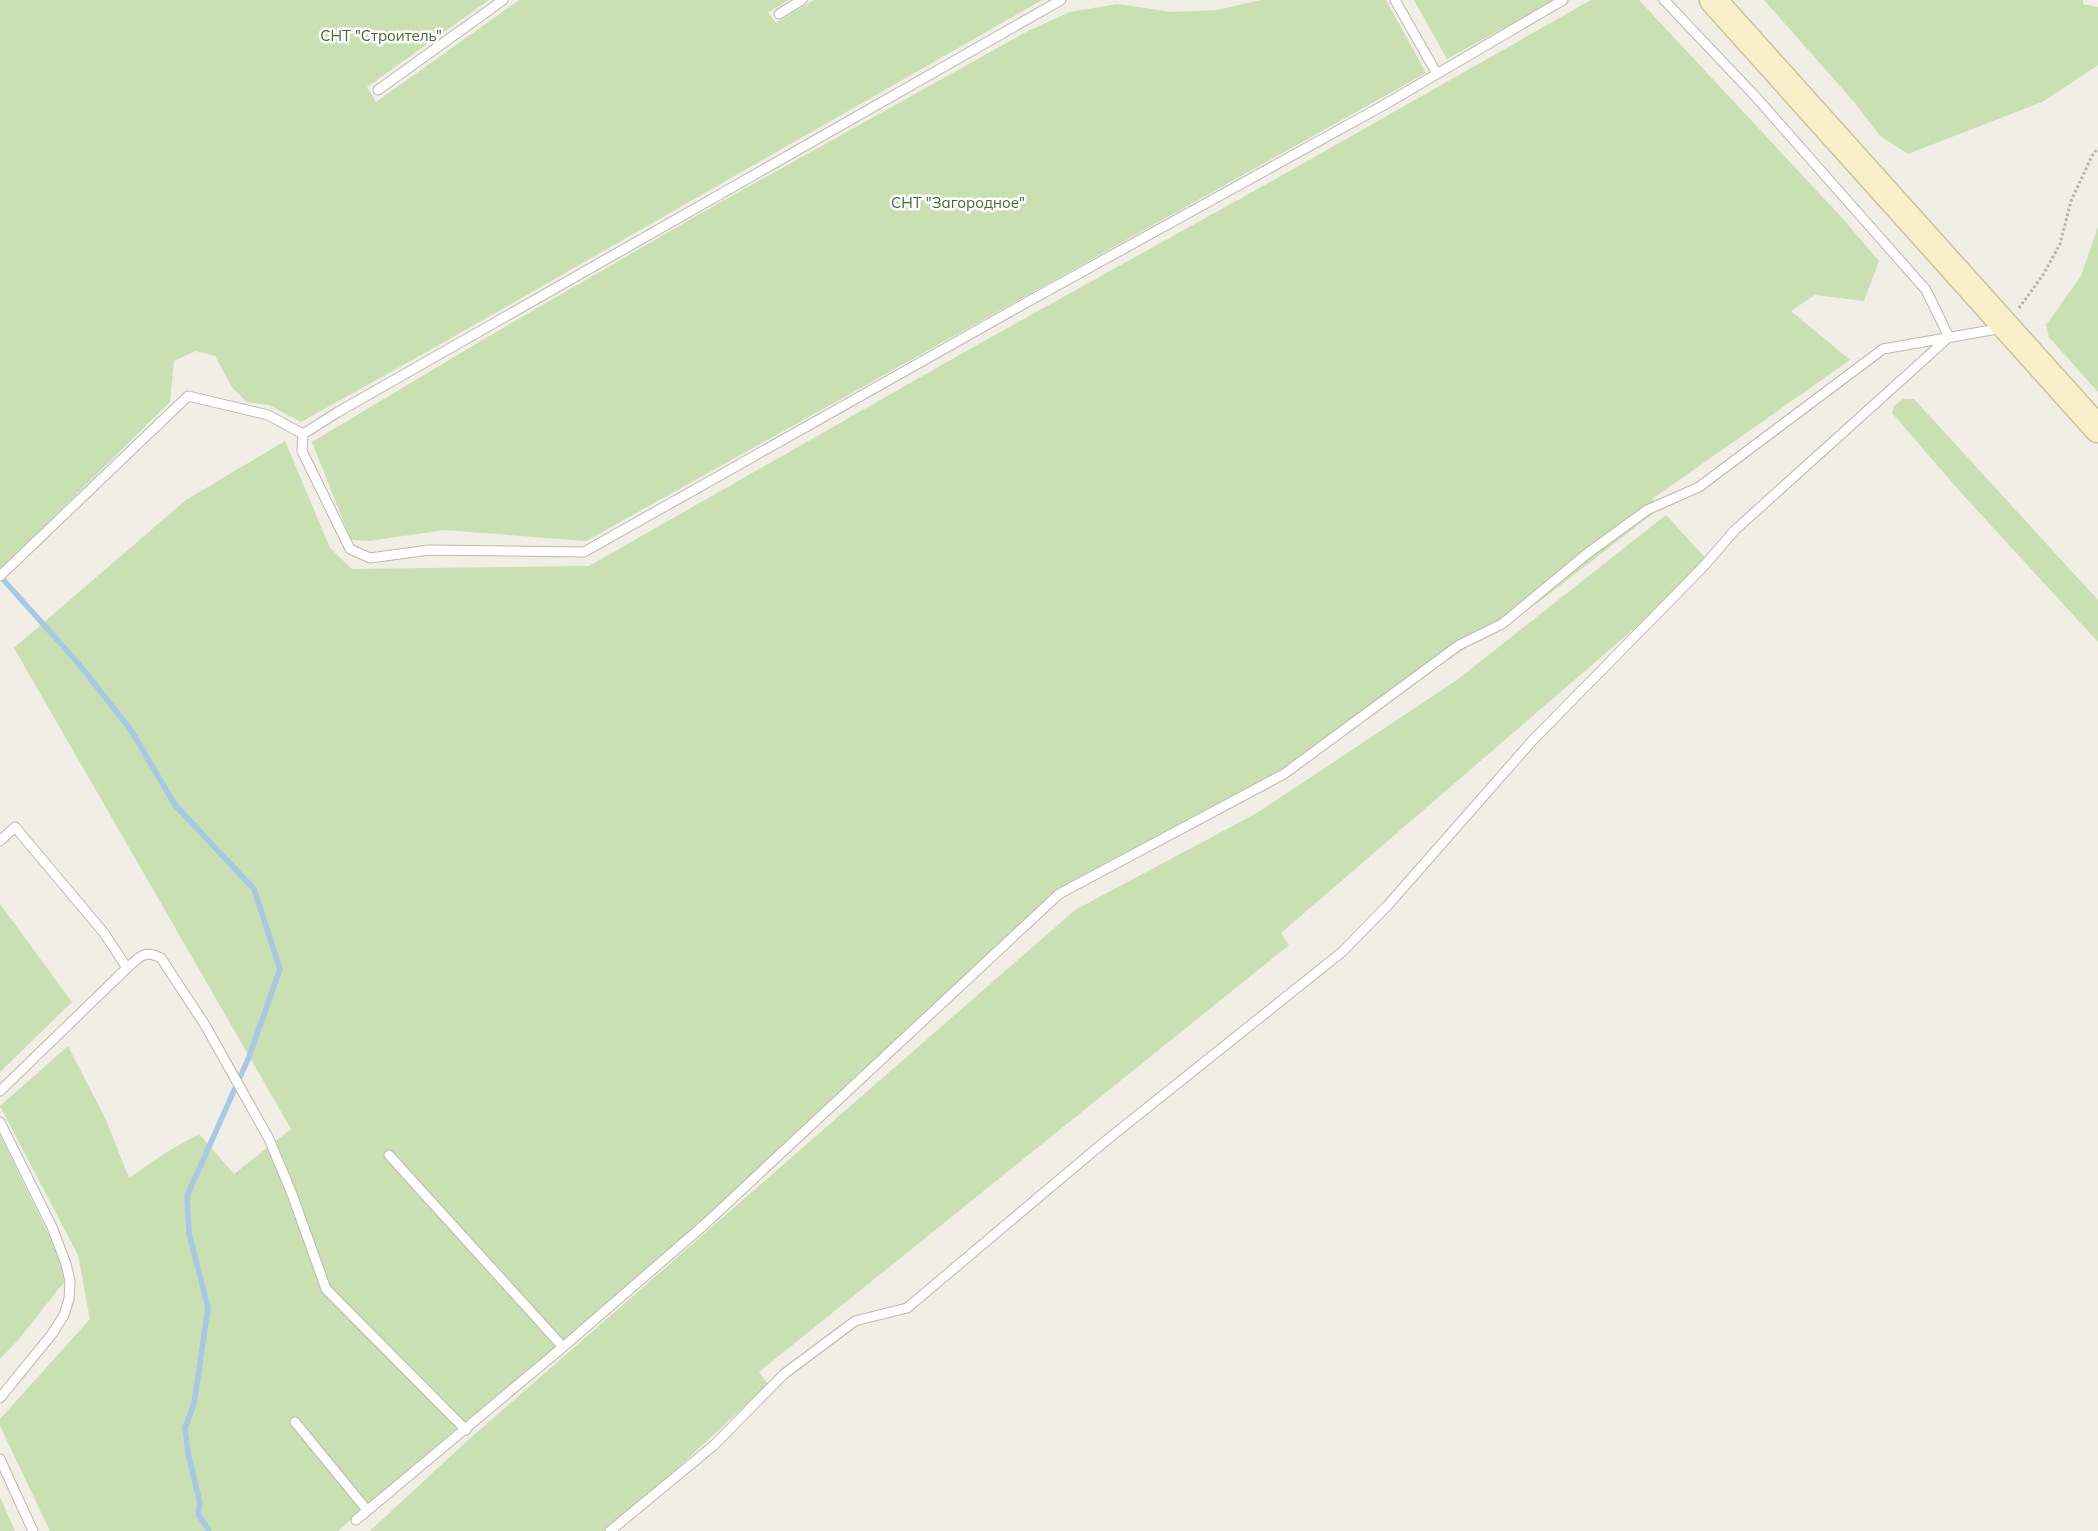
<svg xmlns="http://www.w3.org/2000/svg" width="2098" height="1531" font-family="Mulish,sans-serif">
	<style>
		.green { fill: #c8e0b2 }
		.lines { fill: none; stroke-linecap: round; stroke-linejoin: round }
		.stream { stroke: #a7c8e7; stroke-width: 5.5 }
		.service-casing { stroke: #bdb9ac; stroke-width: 11 }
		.secondary-casing { stroke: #cbc299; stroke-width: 29 }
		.path { stroke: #bbb29c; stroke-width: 3; stroke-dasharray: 2.5 2.5; stroke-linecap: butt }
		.service { stroke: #fff; stroke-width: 9 }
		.secondary { stroke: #f8f0c8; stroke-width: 26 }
		.labels { text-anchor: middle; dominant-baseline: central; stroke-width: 5; stroke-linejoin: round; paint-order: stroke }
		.park-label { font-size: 15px; fill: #426c30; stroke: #fff }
	</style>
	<rect width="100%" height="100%" fill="#f0eee5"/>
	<path class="green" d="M0,0h489l-122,87 9,15 143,-102h270l-21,12 8,11 38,-23h228l-594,340 -147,82 -32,-17 -22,-3 -15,-15 -17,-31 -19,-5 -22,10 -4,41 -170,168z
		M1261,0h125l40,73 -840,468 -141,-11 -76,11 -18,-1 -39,-98 184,-110 209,-121 323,-180 42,-19 47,-8 55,8 45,-2z
		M1414,0h141l-108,59z
		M1591,0h48l204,219 36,42 -15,40 -49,-6 -24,16 59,49 -198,139 8,9 -124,96 -85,53 -100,72 -106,67 -183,96 -187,179 -307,266 -113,93 -117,101h-288l-50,-105v-7l90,-100 -12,-64 -78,-149 68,-60 38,74 23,58 36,-25 34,-19 35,40 57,-45 -277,-481 172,-148 99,-59 45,107 22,21 237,-3 379,-216 320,-178z
		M1764,0h319v4l15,3v58l-54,36 -136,53 -28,-18 -25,-33z
		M2098,227v165l-49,-55 -3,-12 35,-49z
		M1903,399h11l184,201v42l-134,-146 -72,-83 2,-7z
		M1666,515l44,48 -429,370 8,12 -530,427 9,12 -158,147h-240l97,-90 608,-531 182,-97 200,-133z
		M0,904l72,98 -72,70z
		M0,1135l62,127 3,19 -47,59 -18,19z
		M0,1497l15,34h-15z"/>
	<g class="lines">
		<path class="stream" d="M0,576l78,87 53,67 44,75 79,84 26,80 -31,88 -62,139 2,37 19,75 -14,96 -9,24 3,25 12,50 -2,11 11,17"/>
		<g class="service-casing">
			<path id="service" d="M1061,0l-723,412 -35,22 -1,17 48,98 20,9 59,-8 155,2 445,-251 355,-196 179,-105
				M1395,0l42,74
				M779,14l23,-14
				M378,90l125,-90
				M0,576l188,-180 80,19 35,19
				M0,841l15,-14 89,106 23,35 -127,123
				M127,968c13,-11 17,-19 34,-10l44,67 64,114 23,55 34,95 140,141
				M0,1122l52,105 14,37 4,17 -1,18 -5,16 -12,19 -52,64
				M389,1155l174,192
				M295,1422l72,88
				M0,1459l33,72
				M356,1520l207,-173 141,-122 355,-331 225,-120 175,-129 43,-21 86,-71 59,-43 52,-23 184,-138 120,-21
				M610,1531l103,-85 71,-72 71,-53 52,-13 196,-165 239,-191 46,-47 144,-164 171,-174 32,-37 214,-193 -23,-47 -171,-194 -91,-96"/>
		</g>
		<g class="secondary-casing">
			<path id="secondary" d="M1713,0l385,429"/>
		</g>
		<path class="path" d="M2019,308l24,-33 17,-31 11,-43 21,-45 6,-8"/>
		<use href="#service" class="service"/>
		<use href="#secondary" class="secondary"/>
	</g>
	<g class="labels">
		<g class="park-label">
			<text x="381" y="35">CНТ "Строитель"</text>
			<text x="958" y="202">СНТ "Загородное"</text>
		</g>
	</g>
</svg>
